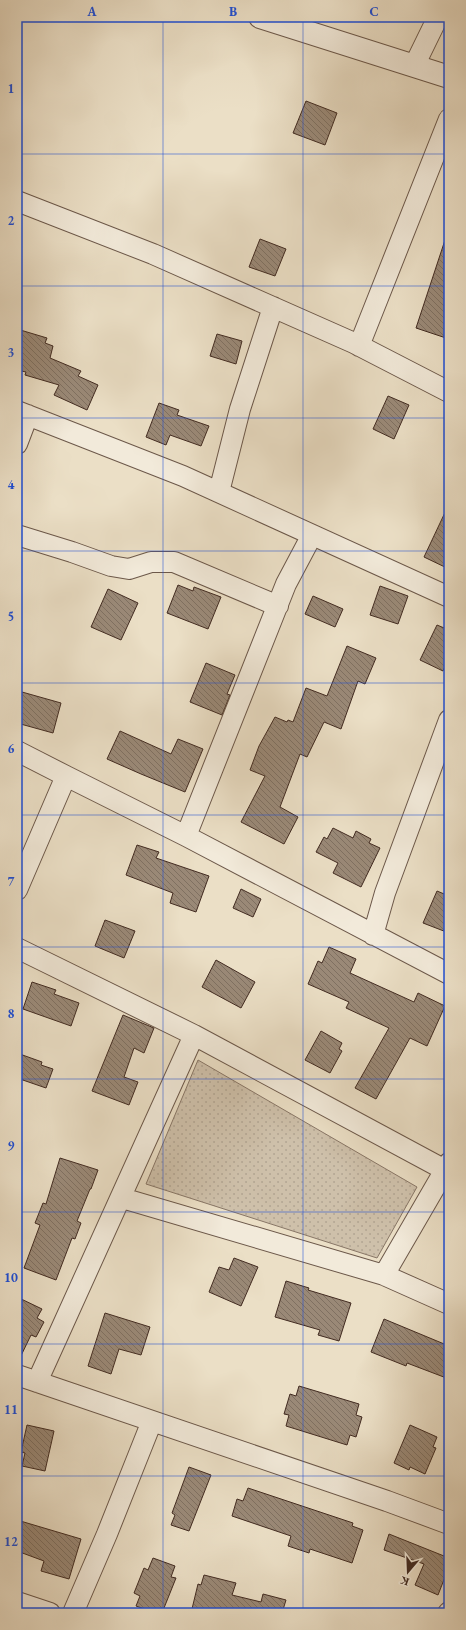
<svg xmlns="http://www.w3.org/2000/svg" width="466" height="1630" font-family="'EB Garamond',serif">
	<style>
		.park { fill: url(#park-dots); stroke: #887666 }
		.building { fill: url(#building-back-hatch); stroke: #422b21 }
		.lines { fill: none; stroke-linecap: round; stroke-linejoin: round }
		.minor-casing { stroke: #6c584a; stroke-width: 22 }
		.tertiary-casing { stroke: #6c584a; stroke-width: 24 }
		.minor { stroke: #f2eada; stroke-width: 20 }
		.tertiary { stroke: #f2eada; stroke-width: 22 }
		.grid { fill: none; stroke: #1d4ed8; stroke-width: 1; stroke-opacity: 0.55 }
		.neatline { fill: none; stroke: #1d4ed8; stroke-width: 1.5 }
		.grid-label { font-size: 13px; text-anchor: middle; font-weight: bold; fill: #1d4ed8 }
	</style>
	<defs>
		<pattern id="park-dots" width="8" height="8" patternUnits="userSpaceOnUse"><rect width="8" height="8" fill="#cec0aa"/><path d="M2 2h.1M6 6h.1" fill="none" stroke="#b2a592" stroke-width="1.8" stroke-linecap="round"/></pattern>
		<pattern id="building-back-hatch" width="6" height="6" patternUnits="userSpaceOnUse"><rect width="6" height="6" fill="#9a8977"/><path d="M-1 5l2 2M0 0l6 6M5-1l2 2" fill="none" stroke="#7f7061"/></pattern>
	</defs>
	<rect width="100%" height="100%" fill="#ebdfc6"/>
	<filter id="stains"><feTurbulence type="fractalNoise" baseFrequency=".005" numOctaves="4"/><feColorMatrix values="0 0 0 0 .2 0 0 0 0 .09 0 0 0 0 .02 0 0 0 .5 -.17"/></filter>
	<radialGradient id="worn" r=".72"><stop offset=".6" stop-color="#630" stop-opacity="0"/><stop offset="1" stop-color="#630" stop-opacity=".3"/></radialGradient>
	<path class="park" d="M198,1060l219,127 -40,71 -231,-74z"/>
	<path class="building" d="M306,101l31,12 -12,32 -32,-12z
		M446,237l3,1v101l-33,-11z
		M260,239l26,10 -11,27 -26,-9z
		M17,329l30,9 -2,5 8,3 -3,12 31,13 -3,5 20,9 -11,25 -33,-15 5,-10 -34,-10 1,-3 -9,-2z
		M217,334l25,7 -6,23 -26,-8z
		M388,396l21,9 -15,34 -21,-10z
		M159,403l20,7 -2,5 32,11 -8,20 -31,-11 -4,10 -20,-8z
		M449,504v65l-25,-12z
		M178,585l15,6 1,-4 27,10 -13,32 -41,-16z
		M380,586l28,10 -10,28 -28,-9z
		M108,589l30,14 -17,37 -30,-13z
		M313,596l30,13 -8,18 -30,-13z
		M437,625l12,5v27l-6,14 -23,-11z
		M347,646l29,12 -11,26 -7,-3 -17,48 -17,-7 -17,35 -7,-3 -20,53 18,10 -14,27 -43,-22 24,-46 -15,-6 9,-24 16,-29 12,5 1,-2 5,2 13,-34 21,8z
		M206,663l29,12 -8,19 3,1 -8,20 -32,-13z
		M22,692l39,11 -8,30 -36,-10v-14z
		M120,731l51,23 7,-15 25,10 -18,43 -44,-18 -34,-15z
		M333,828l20,10 3,-7 15,8 -2,4 11,5 -19,39 -28,-14 5,-10 -22,-11 8,-15 3,2z
		M137,845l22,7 -3,6 53,18 -13,36 -26,-9 3,-10 -47,-18z
		M241,889l20,10 -8,18 -20,-9z
		M437,891l12,5v37l-26,-10z
		M105,920l30,11 -11,27 -29,-12z
		M329,947l27,12 -6,14 64,29 4,-9 27,13 -18,40 -17,-8 -34,61 -21,-11 34,-60 -43,-20 3,-6 -41,-18 10,-23 4,2z
		M216,960l39,22 -14,26 -39,-21z
		M32,982l24,8 -2,4 25,9 -8,23 -48,-17z
		M123,1015l31,13 -10,25 -10,-5 -10,29 14,5 -9,23 -37,-14z
		M321,1031l21,12 -3,6 3,2 -12,22 -25,-13z
		M17,1053l25,9 -1,3 12,4 -7,19 -29,-10z
		M60,1158l38,12 -7,19h-1l-13,32 4,2 -6,16 -3,-1 -16,42 -32,-12 16,-43 -5,-2 8,-20 3,1z
		M234,1258l24,9 -17,39 -32,-14 10,-25 10,3z
		M286,1281l23,7 -1,2 43,13 -12,38 -21,-6 2,-5 -45,-13z
		M17,1297l25,12 -5,9 7,4 -8,15 -5,-2 -14,29z
		M105,1313l45,14 -9,28 -22,-6 -8,25 -23,-8z
		M384,1319l65,27v33l-42,-16 -1,3 -35,-14z
		M299,1386l60,18 -3,11 6,2 -6,20 -6,-2 -3,10 -61,-19 3,-11 -5,-1 6,-20 6,2z
		M27,1425l27,6 -9,40 -23,-5 3,-13 -4,-1z
		M410,1425l27,12 -4,10 3,1 -11,26 -15,-7 -1,3 -15,-7z
		M189,1467l22,8 -22,56 -18,-6 4,-10 -3,-2z
		M248,1488l105,35 -1,3 11,4 -11,33 -42,-14 -1,4 -21,-7 3,-10 -59,-20 5,-17 6,2z
		M17,1520l64,19 -12,40 -28,-8 3,-10 -27,-10z
		M389,1534l60,24v14h-2l-9,23 -23,-10 9,-21 -40,-14z
		M153,1558l22,8 -4,11 5,1 -14,35h-7l-19,-7 4,-10 -6,-3 10,-25 4,2z
		M204,1575l32,8 -4,12 29,7 2,-8 23,6 -4,13h-91l7,-29 3,1z"/>
	<g class="lines">
		<g class="minor-casing">
			<path id="minor" d="M414,66l24,-49
				M17,201l136,53 201,89 95,49
				M359,346l90,-227
				M17,411l166,65 266,121
				M17,444l11,-29
				M219,492l21,-83 33,-102
				M17,535l55,17 39,14 18,3 22,-7h23l104,44
				M17,751l49,25 -49,114
				M66,776l120,60 263,138
				M186,836l100,-252 26,-49
				M373,935l12,-42 64,-173
				M17,948l177,87 251,135
				M122,1198l262,77 65,29
				M384,1275l65,-112
				M17,1375l370,126 62,23
				M37,1382l157,-347
				M17,1602l33,11
				M73,1613l34,-79 45,-113
				M448,1613l1,-1"/>
		</g>
		<g class="tertiary-casing">
			<path id="tertiary" d="M260,17l189,60"/>
		</g>
		<use href="#minor" class="minor"/>
		<use href="#tertiary" class="tertiary"/>
	</g>
	<path class="grid" d="M163,17v1596M303,17v1596M17,154h432M17,286h432M17,418h432M17,551h432M17,683h432M17,815h432M17,947h432M17,1079h432M17,1212h432M17,1344h432M17,1476h432"/>
	<rect width="466" height="1630" fill="none" stroke="#ebdfc6" stroke-width="44"/>
	<g transform="translate(408 1572) rotate(199)" stroke="#f2eada" stroke-width="3" paint-order="stroke">
	<path d="M0-3L7 15L0 10L-7 15Z" fill="#422b21"/>
	<text y="-6" font-size="11" font-weight="bold" text-anchor="middle" fill="#422b21">K</text>
	</g>
	<rect x="22" y="22" width="422" height="1586" class="neatline"/>
	<g class="grid-label">
		<text x="92" y="16">A</text>
		<text x="233" y="16">B</text>
		<text x="374" y="16">C</text>
		<text x="11" y="93">1</text>
		<text x="11" y="225">2</text>
		<text x="11" y="357">3</text>
		<text x="11" y="489">4</text>
		<text x="11" y="621">5</text>
		<text x="11" y="753">6</text>
		<text x="11" y="886">7</text>
		<text x="11" y="1018">8</text>
		<text x="11" y="1150">9</text>
		<text x="11" y="1282">10</text>
		<text x="11" y="1414">11</text>
		<text x="11" y="1546">12</text>
	</g>
	<rect width="100%" height="100%" filter="url(#stains)"/>
	<rect width="100%" height="100%" fill="url(#worn)"/>
</svg>
